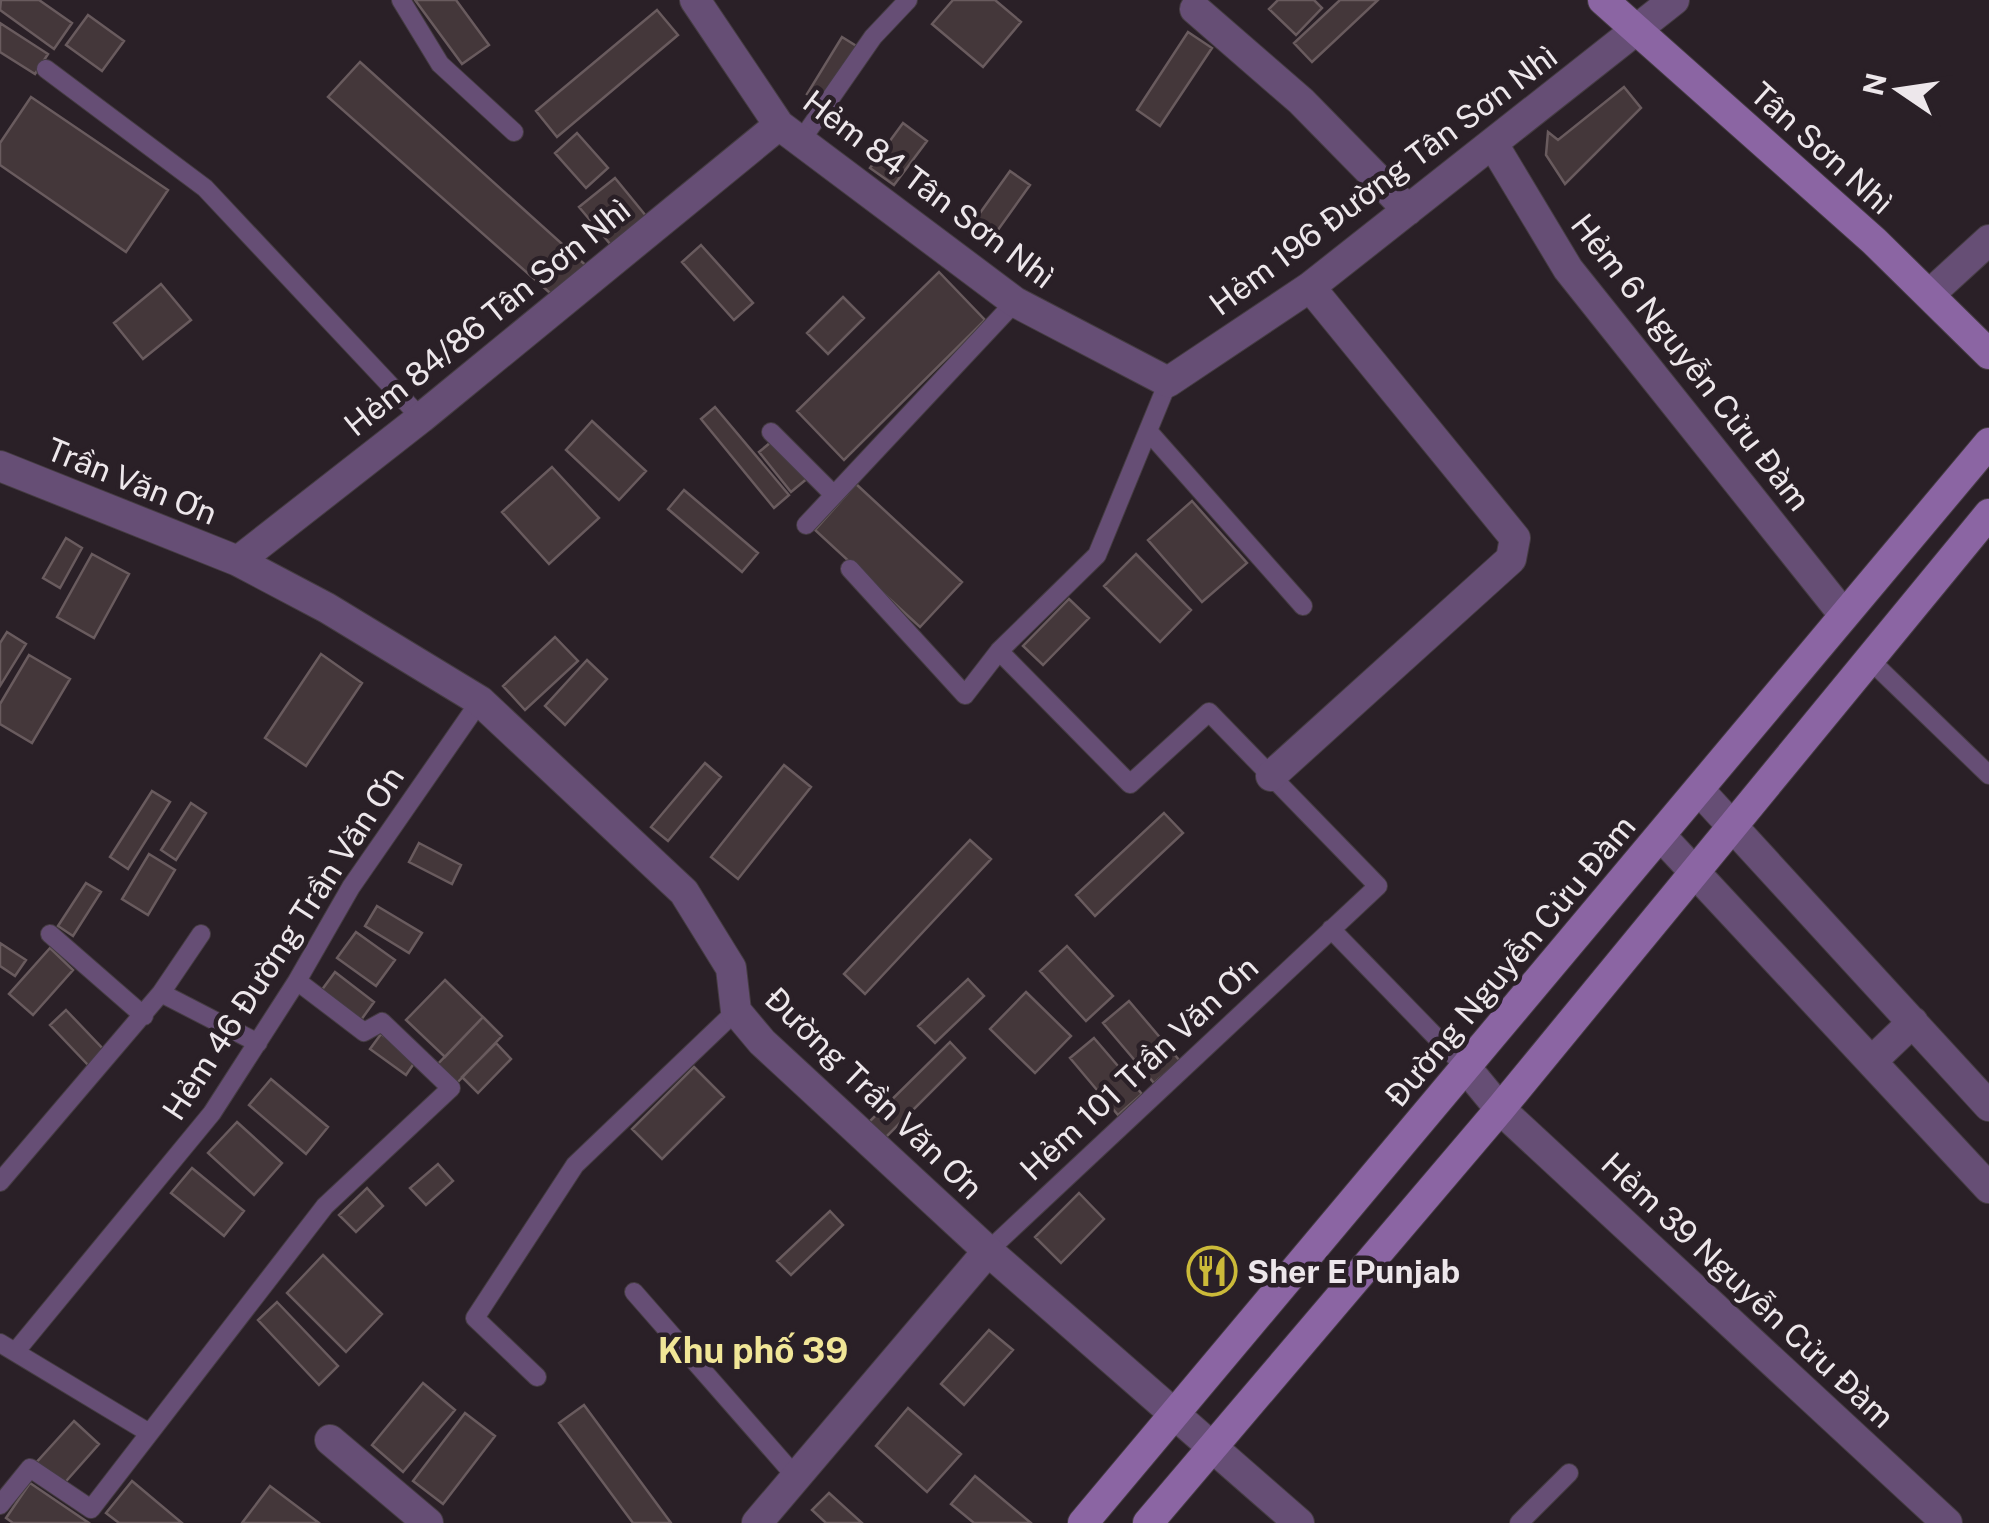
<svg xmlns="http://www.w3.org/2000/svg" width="1989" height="1523" font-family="'Public Sans',sans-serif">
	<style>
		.building { fill: #44373a; stroke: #695b5e; stroke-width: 2.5 }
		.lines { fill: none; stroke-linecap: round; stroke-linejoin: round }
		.lane-casing { stroke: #453c42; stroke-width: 20 }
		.street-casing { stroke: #453c42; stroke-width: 32 }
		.secondary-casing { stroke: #453c42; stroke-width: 32 }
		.lane { stroke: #664e75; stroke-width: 18 }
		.street { stroke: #664e75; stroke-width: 30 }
		.secondary { stroke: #8b65a3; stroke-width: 30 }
		.labels { text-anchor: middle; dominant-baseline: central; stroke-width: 9; stroke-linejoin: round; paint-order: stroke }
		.street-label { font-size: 32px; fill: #ede7eb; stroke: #2a2027 }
		.poi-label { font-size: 32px; font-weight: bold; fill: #ede7eb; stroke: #2a2027; text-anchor: start }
		.neighbourhood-label { font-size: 35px; font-weight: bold; fill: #f1e697; stroke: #2a2027 }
	</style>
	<rect width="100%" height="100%" fill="#2a2027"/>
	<path class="building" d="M39,0l33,23 -18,26 -54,-39 1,-10z
		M415,0h41l33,45 -27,19z
		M953,0h42l26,22 -38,45 -51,-43z
		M1278,0h36l8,8 -26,27 -27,-26z
		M1340,0h38l-66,62 -18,-19z
		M657,10l21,25 -121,102 -21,-26z
		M88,15l36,26 -22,30 -36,-26z
		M0,23l48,31 -13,20 -35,-22z
		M1188,32l24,16 -52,78 -23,-16z
		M842,37l24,15 -35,57 -24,-15z
		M360,62l231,208 -33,30 -230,-203z
		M1624,87l17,21 -76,76 -19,-29 2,-23 10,8z
		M31,97l137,93 -42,62 -126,-87v-22z
		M903,123l24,18 -33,44 -24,-17z
		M577,133l31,35 -22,20 -31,-35z
		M1010,171l20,14 -40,56 -20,-14z
		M615,178l36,44 -35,29 -37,-44z
		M701,245l52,58 -19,17 -52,-58z
		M939,272l46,48 -141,140 -47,-49z
		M161,284l30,36 -48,39 -29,-36z
		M843,297l21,21 -36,36 -21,-21z
		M715,407l74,88 -15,13 -73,-89z
		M592,421l54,50 -27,29 -53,-50z
		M777,437l32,40 -18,15 -32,-40z
		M552,467l47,51 -50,46 -47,-52z
		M856,484l106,98 -42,45 -105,-97z
		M684,490l74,63 -16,19 -74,-63z
		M1192,501l55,62 -45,39 -54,-62z
		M66,538l16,10 -22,40 -17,-10z
		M92,554l37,20 -35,64 -37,-21z
		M1136,554l55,56 -31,32 -56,-56z
		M1069,599l20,19 -46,47 -20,-19z
		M7,632l19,12 -26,42v-43z
		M555,637l23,24 -53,49 -22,-24z
		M321,654l41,29 -56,83 -41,-28z
		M29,655l41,24 -38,64 -32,-19v-20z
		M587,660l20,19 -42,46 -20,-19z
		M705,763l16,14 -53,64 -17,-14z
		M784,765l27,22 -73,92 -27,-22z
		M152,791l18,11 -42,67 -18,-12z
		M191,803l15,10 -30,47 -15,-10z
		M1164,813l19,20 -88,83 -19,-21z
		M970,840l21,19 -126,135 -21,-20z
		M419,843l42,22 -9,19 -43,-22z
		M149,854l26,16 -27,45 -26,-16z
		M86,883l15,9 -28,44 -15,-10z
		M377,906l45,27 -13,20 -44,-27z
		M356,932l39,28 -19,26 -39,-28z
		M0,943l26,17 -11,16 -15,-10z
		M1067,946l46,50 -27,25 -46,-50z
		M50,948l23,22 -40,45 -24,-21z
		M335,972l39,30 -13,18 -40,-29z
		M968,979l16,17 -49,47 -17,-17z
		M445,980l38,37 -38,40 -39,-37z
		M1026,992l45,44 -36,37 -45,-44z
		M1129,1001l51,60 -26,22 -51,-60z
		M66,1010l39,41 -16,15 -39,-41z
		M483,1017l19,19 -48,50 -19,-19z
		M381,1034l36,25 -11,16 -36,-26z
		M1094,1038l48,56 -24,21 -48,-57z
		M950,1042l15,16 -80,80 -16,-16z
		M496,1043l15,16 -33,34 -16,-16z
		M694,1067l30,30 -62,62 -30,-30z
		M271,1079l57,48 -22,27 -57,-49z
		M237,1122l45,41 -28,32 -46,-42z
		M438,1164l15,17 -27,24 -16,-17z
		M192,1168l52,43 -20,25 -53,-43z
		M367,1188l16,18 -27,26 -17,-17z
		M1079,1193l25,26 -43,44 -26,-26z
		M830,1211l13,14 -52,50 -14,-14z
		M323,1255l59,59 -36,38 -59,-59z
		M277,1302l61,64 -19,19 -61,-65z
		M989,1330l24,20 -49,55 -23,-21z
		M423,1383l32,27 -52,62 -31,-27z
		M584,1405l87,118h-38l-74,-100z
		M908,1408l53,46 -34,38 -51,-46z
		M465,1413l30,23 -52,68 -30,-23z
		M74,1421l25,23 -39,44 -26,-23z
		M975,1476l56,47h-57l-23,-19z
		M132,1481l50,42h-63l-13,-10z
		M30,1483l59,40h-76l-7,-5z
		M270,1486l49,37h-77z
		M829,1493l33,30h-36l-14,-13z"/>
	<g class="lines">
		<g class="lane-casing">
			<path id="lane" d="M401,0l39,64 74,68
				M46,69l159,119 216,230
				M800,142l73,-105 35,-37
				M1148,431l155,175
				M771,432l63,63
				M806,525l209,-223
				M850,569l115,126 34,-44 98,-96 71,-173
				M1869,659l120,116
				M1331,929l136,140
				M50,934l94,82
				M161,993l40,-59
				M0,1182l161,-189 97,50
				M988,1251l390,-365 -169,-174 -79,72 -131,-133
				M634,1292l162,185
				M0,1343l146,88
				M16,1351l196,-238 85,-132 54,-94 129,-186
				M537,1377l-62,-59 100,-153 161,-154
				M0,1505l30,-37 61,41 234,-303 126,-118 -69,-66 -18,10 -67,-51
				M1519,1523l50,-50"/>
		</g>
		<g class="street-casing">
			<path id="street" d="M695,0l84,125 236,177 153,80 142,-95 364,-287
				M1195,9l106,92 107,109
				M1493,144l75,125 276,346
				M1930,294l59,-54
				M0,466l238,95 89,47 153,93 204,191 47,76 5,43 26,31 226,209 311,272
				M238,561l183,-143 358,-293
				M1271,776l240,-217 4,-21 -205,-251
				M1699,790l290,316
				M1661,836l328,352
				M1872,1061l41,-39
				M1467,1069l33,40 447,414
				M330,1440l98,83
				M757,1523l231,-272"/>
		</g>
		<g class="secondary-casing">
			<path id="secondary" d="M1603,0l271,241 115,113
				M1083,1523l906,-1080
				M1148,1523l352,-414 489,-595"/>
		</g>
		<use href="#lane" class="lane"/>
		<use href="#street" class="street"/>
		<use href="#secondary" class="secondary"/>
	</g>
	<defs>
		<g id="restaurant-ring" transform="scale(2.5)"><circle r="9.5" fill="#2a2027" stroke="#cbba39" stroke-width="1.5"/><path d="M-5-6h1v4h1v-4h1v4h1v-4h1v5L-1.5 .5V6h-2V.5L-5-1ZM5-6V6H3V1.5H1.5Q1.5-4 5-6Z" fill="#cbba39"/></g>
	</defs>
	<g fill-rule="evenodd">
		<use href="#restaurant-ring" x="1212" y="1271"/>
	</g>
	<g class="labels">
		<g class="street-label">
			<text transform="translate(1822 148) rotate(42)">Tân Sơn Nhì</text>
			<text transform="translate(1383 180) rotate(-37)">Hẻm 196 Đường Tân Sơn Nhì</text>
			<text transform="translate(929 189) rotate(37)">Hẻm 84 Tân Sơn Nhì</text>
			<text transform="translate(487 317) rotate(-39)">Hẻm 84/86 Tân Sơn Nhì</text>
			<text transform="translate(1691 362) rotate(52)">Hẻm 6 Nguyễn Cửu Đàm</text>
			<text transform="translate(132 481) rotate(22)">Trần Văn Ơn</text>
			<text transform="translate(283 943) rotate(-57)">Hẻm 46 Đường Trần Văn Ơn</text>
			<text transform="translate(1510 961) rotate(-50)">Đường Nguyễn Cửu Đàm</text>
			<text transform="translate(1139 1068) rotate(-43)">Hẻm 101 Trần Văn Ơn</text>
			<text transform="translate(874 1093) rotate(44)">Đường Trần Văn Ơn</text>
			<text transform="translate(1748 1290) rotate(43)">Hẻm 39 Nguyễn Cửu Đàm</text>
		</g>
		<g class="poi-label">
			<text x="1247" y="1271">Sher E Punjab</text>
		</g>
		<g class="neighbourhood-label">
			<text x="753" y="1350">Khu phố 39</text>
		</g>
	</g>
	<g transform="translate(1899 90) rotate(283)" stroke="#2a2027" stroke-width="8" paint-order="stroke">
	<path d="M0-8L18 38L0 25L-18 38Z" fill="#ede7eb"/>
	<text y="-15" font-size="28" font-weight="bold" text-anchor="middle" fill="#ede7eb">N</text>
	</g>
</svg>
